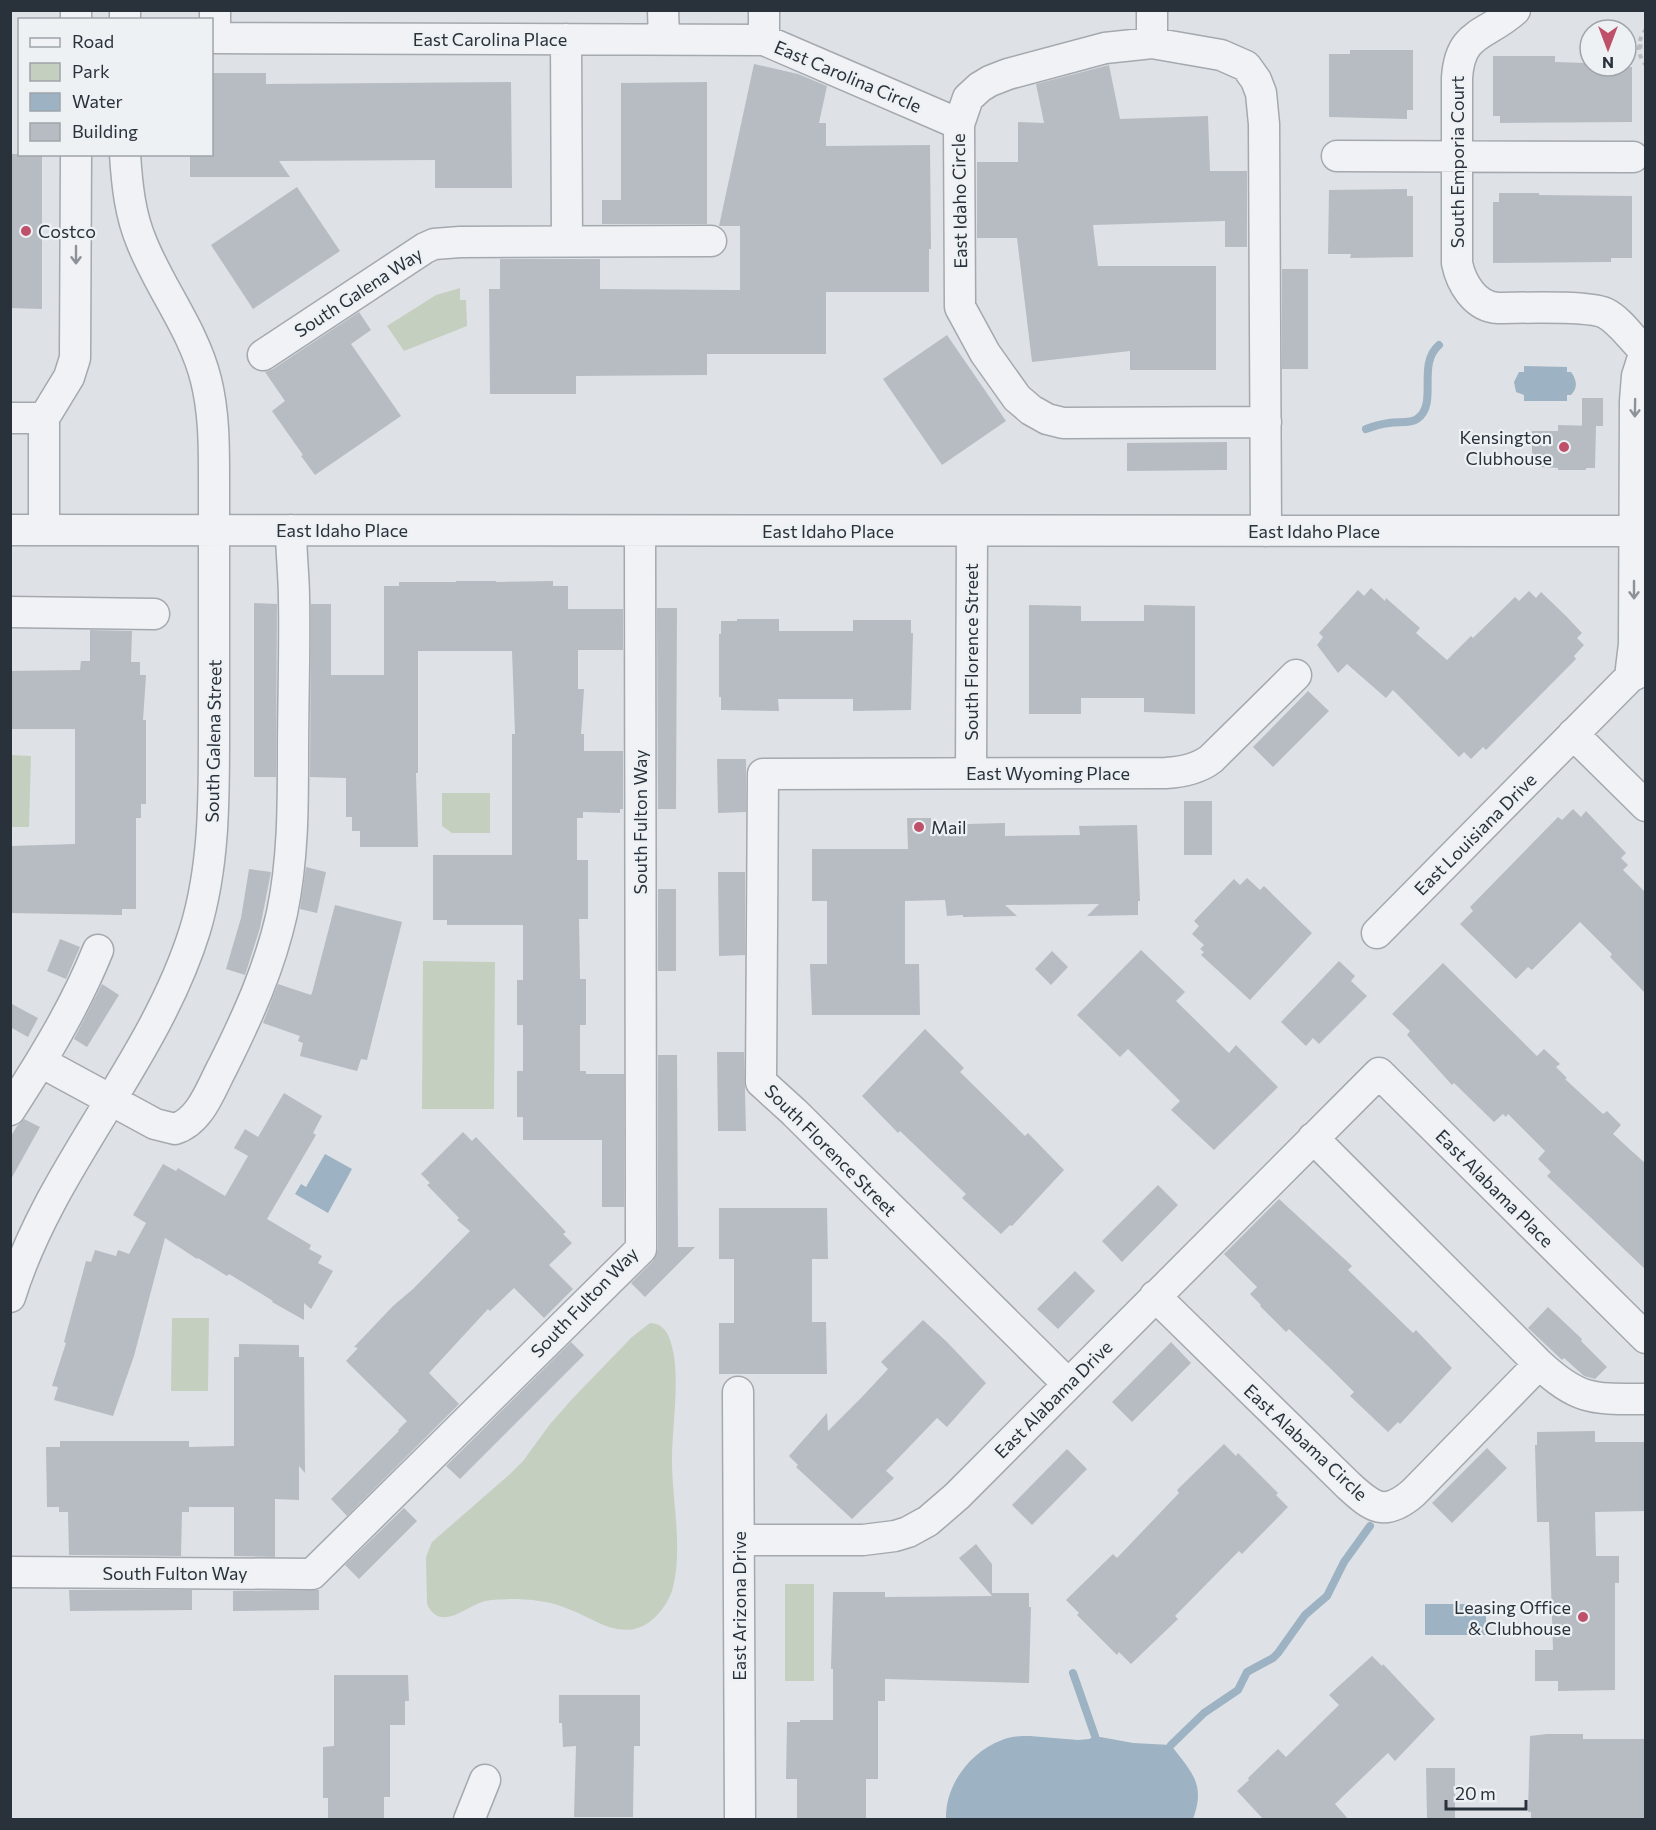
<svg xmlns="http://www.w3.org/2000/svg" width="1656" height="1830" font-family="Commissioner,sans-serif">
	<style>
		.green { fill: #c5cfc0 }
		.water { fill: #9db2c2 }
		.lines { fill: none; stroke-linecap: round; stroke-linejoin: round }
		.stream { stroke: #9db2c2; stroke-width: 8 }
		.building { fill: #b6bcc2 }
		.minor-casing { stroke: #a4a9af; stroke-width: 33 }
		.path { stroke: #b8bcc1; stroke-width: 4; stroke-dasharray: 4.5 4.5; stroke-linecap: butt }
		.minor { stroke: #f0f2f5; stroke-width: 30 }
		.oneway { stroke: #8c9298 }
		.poi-dot { fill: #be506a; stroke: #edf1f4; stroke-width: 2 }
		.labels { text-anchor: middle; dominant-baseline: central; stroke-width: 4.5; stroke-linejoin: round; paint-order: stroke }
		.street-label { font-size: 18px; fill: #29313b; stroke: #edf1f4 }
		.poi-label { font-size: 18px; fill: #29313b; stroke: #edf1f4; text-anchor: start }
	</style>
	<rect width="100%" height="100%" fill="#dee2e6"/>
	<path class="green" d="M460,288v12h6l1,26 -63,25 -17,-25 49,-31z
		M11,755l20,1 -2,71h-18z
		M442,793h48v40h-38l-10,-7z
		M423,961l72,1 -1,147h-72z
		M172,1318h37l-1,73h-37z
		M650,1323c12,0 18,9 21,20 10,32 1,82 1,117 0,41 11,86 1,127 -3,14 -16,32 -30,39 -26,12 -49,-7 -72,-16 -20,-9 -41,-11 -62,-11 -9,1 -19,0 -27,3 -18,6 -42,30 -55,2l-1,-47 6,-15 78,-68 13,-13 27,-37 24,-27 58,-60z
		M785,1584h29v97h-29z"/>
	<path class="water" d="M1524,366l43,1v5h4c6,8 7,16 0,23h-4v6h-43v-6l-8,-3 -2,-10 5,-10h5z
		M325,1154l27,15 -24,44 -33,-19 6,-10 5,3z
		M1425,1604h61v31h-61z
		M1030,1736l48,4 11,-1 6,-3 38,7 38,2c21,28 35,39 22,74h-247c-1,-34 24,-67 56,-79 9,-4 19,-4 28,-4z"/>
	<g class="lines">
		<path class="stream" d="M1366,429c8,-3 15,-5 23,-6 8,-2 21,1 28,-4 22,-15 -1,-54 22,-74
			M1073,1673l22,63
			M1171,1745l33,-32 34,-23 9,-18 26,-14 5,-5 27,-38 22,-19 17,-34 26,-36"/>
	</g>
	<path class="building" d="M1350,50h63v60h-6v9l-78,-2v-63h21z
		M1493,56h62v6l31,1v2l4,1 42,1v55l-132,1v-7h-7z
		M754,64l44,10 29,12 -8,37h7v23l104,-1 1,104h-2v43h-103v62h-119v21l-131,1v18h-86l-1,-105h11v-30h100v30l140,1v-64h-21z
		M1109,65l11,54 88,-3 2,55h37v76h-22v-26l-132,4 5,41h118v104h-86v-19l-98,11 -15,-124h-40v-76h41v-40l26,1 -8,-39z
		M212,73h54v11l245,-2 1,106h-77v-28l-156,1 11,16h-100v-23h22z
		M707,82v142h-105v-24h19v-117z
		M10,154h32v155l-32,-1z
		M297,187l43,64 -87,58 -42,-64z
		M1407,189v7h6v61l-63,1 1,-4h-23l1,-64z
		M1499,193h40v2l93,1v62h-21v4l-118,1v-61h6z
		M1282,269h26v100h-26z
		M359,312l12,18 -20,14 50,72 -86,59 -14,-19 2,-1 -31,-44 13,-10 -20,-29 8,-3z
		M947,335l59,86 -64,44 -59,-86z
		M1582,398h21v28h-21z
		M1558,425l38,1 -1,42h-9v2h-28v-2l-19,-1v-6h-7v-30h26z
		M1227,442v28l-100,1v-28z
		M456,581h40v1l57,-1v5h15v23h55v41h-45v39h6l-3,45h3v17h39v58h-3v4l-37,-1v6h-6v42h11v59h-9l1,60h6v46h-6v46h6v3h38v133h-22v-67h-79v-23h-6v-46h6v-46h-6v-45h6v-55h-76v-5h-14v-65h79v-121h3l-3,-83h-94v122h-2l2,74h-58v-16h-8v-14h-6v-39l-36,-1 1,-173h20v71h53v-89h15v-4h57z
		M1371,588l14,13 1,-3 34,30 -4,5 31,27 24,-24 2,2 42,-41 4,4 10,-10 7,7 5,-6 25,24 16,17 -5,5 7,7 -10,11 2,3 -90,91 -3,-3 -12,12 -7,-7 -5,5 -66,-67 -7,8 -39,-34 -9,9 -21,-28 6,-8 -4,-4 39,-43 6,6z
		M254,603l23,1 -1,173h-22z
		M1029,605l52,1v15h63v-16l51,1v108l-51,-2v-14h-63v16h-52z
		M657,608h20l-1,201h-18z
		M737,619h42v12h74v-11h58v13h2l-2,77 -58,1v-12h-75l1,12 -58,-1v-13h-2v-63h2v-13h16z
		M90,630l42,1 -1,31h9v13h6l-3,45h3v84h-5v14h-5v91h-14v6l-112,-2v-67l65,-2v-115h-65v-58l70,-1 1,-9h9z
		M1308,691l21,20 -56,56 -20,-20z
		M717,759h29v53l-28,1z
		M1184,801h28v54h-28z
		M1573,809l8,8 5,-6 40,42 -5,5 7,7 -5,5 23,23v101l-36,-37 2,-3 -32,-32 -48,48 -4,-3 -12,12 -56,-55 13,-13 -3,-4 46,-47 42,-43 4,3z
		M907,818h24v7l74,-2v13l75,-1 -1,-9 58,-1 3,76h-2v14l-51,1 12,-12 -94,1 12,11 -54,1v-2l-16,1 -2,-16 -40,1v63h14l1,51h-108l-2,-51h17v-63h-15v-52h96z
		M306,867l20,5 -9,41 -17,-4z
		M249,869l22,3 -11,56 -15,47 -19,-6 15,-51z
		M718,872h27v83l-26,1z
		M1247,878l13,12 4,-4 48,47 -62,67 -49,-45 3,-3 -4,-3 4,-4 -12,-11 7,-8 -5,-5 40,-42 6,6z
		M658,889h18v82h-18z
		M335,905l67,17 -35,138 -6,-1 -4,12 -57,-15 3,-13 -5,-2 2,-5 -37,-13 15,-39 33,11 1,-2z
		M60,939l20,8 -14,32 -19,-8z
		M1141,950l44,42 -9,9 53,52 7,-8 42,42 -64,63 -43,-40 9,-9 -52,-52 -8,8 -43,-42z
		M1052,951l16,16 -17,18 -16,-16z
		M1339,961l16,15 -4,5 16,15 -48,48 -6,-6 -7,8 -25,-24z
		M1443,963l94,93 7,-7 16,15 -4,3 11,11 -2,1 38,35 4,-3 14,14 -8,9 33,30v106l-99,-94 4,-4 -13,-13 7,-8 -37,-37 -2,3 -3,-3 -9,8 -40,-39 -2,2 -45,-50 3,-4 -18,-17z
		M102,984l17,11 -32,52 -13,-8z
		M10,1003l28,15 -10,19 -18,-10z
		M925,1029l39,39 -4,4 65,64 3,-3 36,37 -52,56 -2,-1 -9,9 -39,-36 4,-4 -66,-63 -2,2 -36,-37z
		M717,1052h27l2,79h-28z
		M658,1055h19l1,192h17l-50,50 -14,-14 22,-22 5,-12z
		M284,1093l38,23 -9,17 3,2 -49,84 44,26 -2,4 13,7 -4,7 15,8 -22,38 -7,-6v17l-32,-18 1,-1 -44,-27 -2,2 -29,-18 -1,1 -32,-21 -31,118 -21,60 -59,-16 4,-13 -6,-1 14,-43 -2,-1 22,-81 5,1 4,-12 21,6 2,-6 11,4 17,-31 -13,-8 30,-51 13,7 2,-3 47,28 23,-40 -14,-8 11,-19 13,8z
		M24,1119l16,8 -30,54v-43l7,-12z
		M463,1132l9,9 4,-4 90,95 -3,2 9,9 -23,22 24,24 -29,29 -30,-30 -24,23 -2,-2 -59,64 30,31 -112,112 -16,-17 68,-68 -1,-1 9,-9 -61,-60 12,-13 -4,-1 39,-41 20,-17 57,-58 -13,-11 2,-2 -32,-33 3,-2 -9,-9z
		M1158,1185l20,20 -56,57 -20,-21z
		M1279,1199l73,67 -4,4 65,63 3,-3 36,38 -52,56 -2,-2 -10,10 -38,-36 4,-4 -23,-23 -42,-40 -3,3 -26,-26 1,-1 -11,-11 7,-7 -33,-33z
		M719,1208h108l1,51h-16v63h14l1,52h-108v-51h15v-64h-15z
		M1075,1271l20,20 -37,38 -21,-20z
		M1548,1307l34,32 -1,2 26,26 -12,12 -11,-3 -20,-18 -2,2 -34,-32z
		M923,1320l24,22 39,41 -39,44 -10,-9 -51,53 8,7 -42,41 -56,-52 2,-2 -9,-9 38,-43 1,18 34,-34 26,-28 -7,-7z
		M571,1342l13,13 -124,124 -14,-13z
		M1171,1342l20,21 -59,59 -20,-20z
		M239,1344l60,1v12h5l1,116 -6,-7v34l-24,-1v58l-41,-1v-49h-45v5h-7l-1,44 -112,-1 -1,-43h-9v-5h-12l-1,-60h14v-6h129v6l45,-1v-89h5z
		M1595,1431v11h51v69l-51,1 1,44h23v27h-4v107l-57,1v-10h-23v-31h18l-4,-128h-12l-2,-77h2v-13z
		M1224,1444l12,12 2,-3 40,40 -2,2 12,12 -46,47 -3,-3 -64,65 3,3 -47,45 -12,-12 -2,3 -40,-40 2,-2 -13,-13 47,-46 4,4 62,-65 -2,-3z
		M1487,1448l20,20 -55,55 -20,-20z
		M1067,1449l20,20 -55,56 -20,-20z
		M404,1508l13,13 -58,58 -14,-14z
		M976,1544l16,20v29h37v14h2l-2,76 -144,-4v22h-7v78h-12v41h-69v-41h-11l1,-57h13v-2h33v-51h-2l2,-77h52v5l107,-1 -33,-38z
		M69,1590h123v20l-122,1z
		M319,1590v20l-86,1v-20z
		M1372,1656l10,10 1,-2 52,55 -40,42 -7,-8 -53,51 14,16h-85l-27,-29 12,-11 -1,-2 30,-29 8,8 53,-52 -10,-10z
		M334,1675h74l1,26h-4v24h-15v72h-6v23h-56v-22h-5v-51l11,-1z
		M559,1695h81v51h-6l-1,71h-59l2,-71 -13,1 -1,-24h-3z
		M1547,1734h36v5h63v81h-115v-8h-3l2,-76z
		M1426,1768h29v52h-28z"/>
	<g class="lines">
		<g class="minor-casing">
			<path id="minor" d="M125,10v10
				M215,10v28
				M663,10l1,28
				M1152,10v33
				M1515,10c-30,27 -55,21 -58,68v185c4,20 18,44 41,45 22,0 89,-3 107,5 16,8 27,27 40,38l-8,25 -2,25 -1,243 -4,33
				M76,20v-10
				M212,37l3,1 549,2 195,84
				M566,39l1,202
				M764,40v-30
				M1337,156l296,1
				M263,355l162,-107 9,-4 26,-2 251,-1
				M10,418h34
				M10,530l1636,1
				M44,530v-112l25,-41 6,-19 1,-204
				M1266,531l-2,-407 -3,-31 -5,-13 -10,-14 -25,-11 -69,-12 -47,5 -97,26 -18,7 -10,6 -12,11 -9,26 1,183 25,46 32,45 14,12 16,9 16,4 203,-1
				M10,612l144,2
				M1573,734l73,72
				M971,773l1,-242
				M1377,933l253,-256 16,-8
				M41,1062l114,62 20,5c26,-8 36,-41 48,-63 25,-50 47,-99 59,-153 11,-53 11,-106 11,-159 0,-52 2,-104 1,-155 0,-23 -3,-46 -3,-69
				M10,1110c33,-51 65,-103 88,-160
				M1313,1138l226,226c40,37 54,35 107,35
				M1155,1296l194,190c24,22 36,31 64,7l126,-129
				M10,1297c41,-132 144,-235 185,-367 19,-63 19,-128 19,-192 0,-51 0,-102 0,-152 0,-36 0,-73 0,-109 0,-32 0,-65 -8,-97 -12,-49 -45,-90 -64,-137 -12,-28 -15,-58 -17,-89
				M1068,1384l-274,-272 -33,-30 2,-308 403,-1c16,-1 32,-4 45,-14l85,-84
				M738,1392l2,428
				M739,1540h124l32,-4 13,-4 20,-11 29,-25 422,-423 267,265
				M10,1572l302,2 329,-325 -1,-718
				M469,1820l16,-40"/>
		</g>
		<path class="path" d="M1646,29c-9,12 -10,25 0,36
			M1638,46l8,1"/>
		<use href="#minor" class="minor"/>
	</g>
	<defs><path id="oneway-shaft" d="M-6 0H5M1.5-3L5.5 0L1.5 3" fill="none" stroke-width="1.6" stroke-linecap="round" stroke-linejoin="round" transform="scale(1.5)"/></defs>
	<g class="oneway">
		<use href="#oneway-shaft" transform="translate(76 255) rotate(90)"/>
		<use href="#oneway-shaft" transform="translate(1635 408) rotate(91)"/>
		<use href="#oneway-shaft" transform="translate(1634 590) rotate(90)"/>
	</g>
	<g class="poi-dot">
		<circle cx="26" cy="231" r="6"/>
		<circle cx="1564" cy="447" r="6"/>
		<circle cx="919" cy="827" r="6"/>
		<circle cx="1583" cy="1617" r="6"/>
	</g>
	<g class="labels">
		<g class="street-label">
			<text x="490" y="39">East Carolina Place</text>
			<text transform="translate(848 76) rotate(23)">East Carolina Circle</text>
			<text transform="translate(1457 162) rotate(-90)">South Emporia Court</text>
			<text transform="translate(959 201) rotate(-91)">East Idaho Circle</text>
			<text transform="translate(358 292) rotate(-33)">South Galena Way</text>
			<text x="342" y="530">East Idaho Place</text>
			<text x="828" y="531">East Idaho Place</text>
			<text x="1314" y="531">East Idaho Place</text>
			<text transform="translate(971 652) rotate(-90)">South Florence Street</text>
			<text transform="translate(213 741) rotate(-89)">South Galena Street</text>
			<text x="1048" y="773">East Wyoming Place</text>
			<text transform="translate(640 822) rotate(-90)">South Fulton Way</text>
			<text transform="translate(1475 834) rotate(-45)">East Louisiana Drive</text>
			<text transform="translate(831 1150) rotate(45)">South Florence Street</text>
			<text transform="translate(1495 1188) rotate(45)">East Alabama Place</text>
			<text transform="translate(584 1302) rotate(-46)">South Fulton Way</text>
			<text transform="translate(1053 1399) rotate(-45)">East Alabama Drive</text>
			<text transform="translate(1306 1442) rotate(43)">East Alabama Circle</text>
			<text x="175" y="1573">South Fulton Way</text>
			<text transform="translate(739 1606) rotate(-90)">East Arizona Drive</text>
		</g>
		<g class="poi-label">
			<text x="38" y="231">Costco</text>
			<text x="1552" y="437" text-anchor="end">Kensington<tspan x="1552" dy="21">Clubhouse</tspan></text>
			<text x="931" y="827">Mail</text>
			<text x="1571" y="1607" text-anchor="end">Leasing Office<tspan x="1571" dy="21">&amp; Clubhouse</tspan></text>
		</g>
	</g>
	<rect width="1656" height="1830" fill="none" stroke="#29313b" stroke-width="24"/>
	<rect x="18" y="18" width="195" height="138" fill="#edf1f4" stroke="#9fa4aa" stroke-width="1.5"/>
	<rect x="30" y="38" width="30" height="9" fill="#f0f2f5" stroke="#9fa4aa" stroke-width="1.5"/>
	<text x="72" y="48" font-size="18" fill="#29313b">Road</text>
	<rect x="30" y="63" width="30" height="18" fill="#c5cfc0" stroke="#9fa4aa" stroke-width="1.5"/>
	<text x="72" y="78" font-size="18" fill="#29313b">Park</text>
	<rect x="30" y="93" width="30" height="18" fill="#9db2c2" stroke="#9fa4aa" stroke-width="1.5"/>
	<text x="72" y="108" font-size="18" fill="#29313b">Water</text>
	<rect x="30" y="123" width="30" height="18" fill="#b6bcc2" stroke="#9fa4aa" stroke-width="1.5"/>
	<text x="72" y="138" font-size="18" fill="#29313b">Building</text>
	<g transform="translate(1608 48) rotate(180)"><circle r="28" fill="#edf1f4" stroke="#9fa4aa" stroke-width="1.5"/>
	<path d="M0-4.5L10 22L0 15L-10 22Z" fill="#be506a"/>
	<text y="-9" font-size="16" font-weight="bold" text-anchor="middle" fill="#29313b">N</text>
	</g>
	<path d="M1446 1800v9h80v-9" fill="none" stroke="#29313b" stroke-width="3"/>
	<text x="1455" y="1800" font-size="18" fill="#29313b" stroke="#edf1f4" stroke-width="4.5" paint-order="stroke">20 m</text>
</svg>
